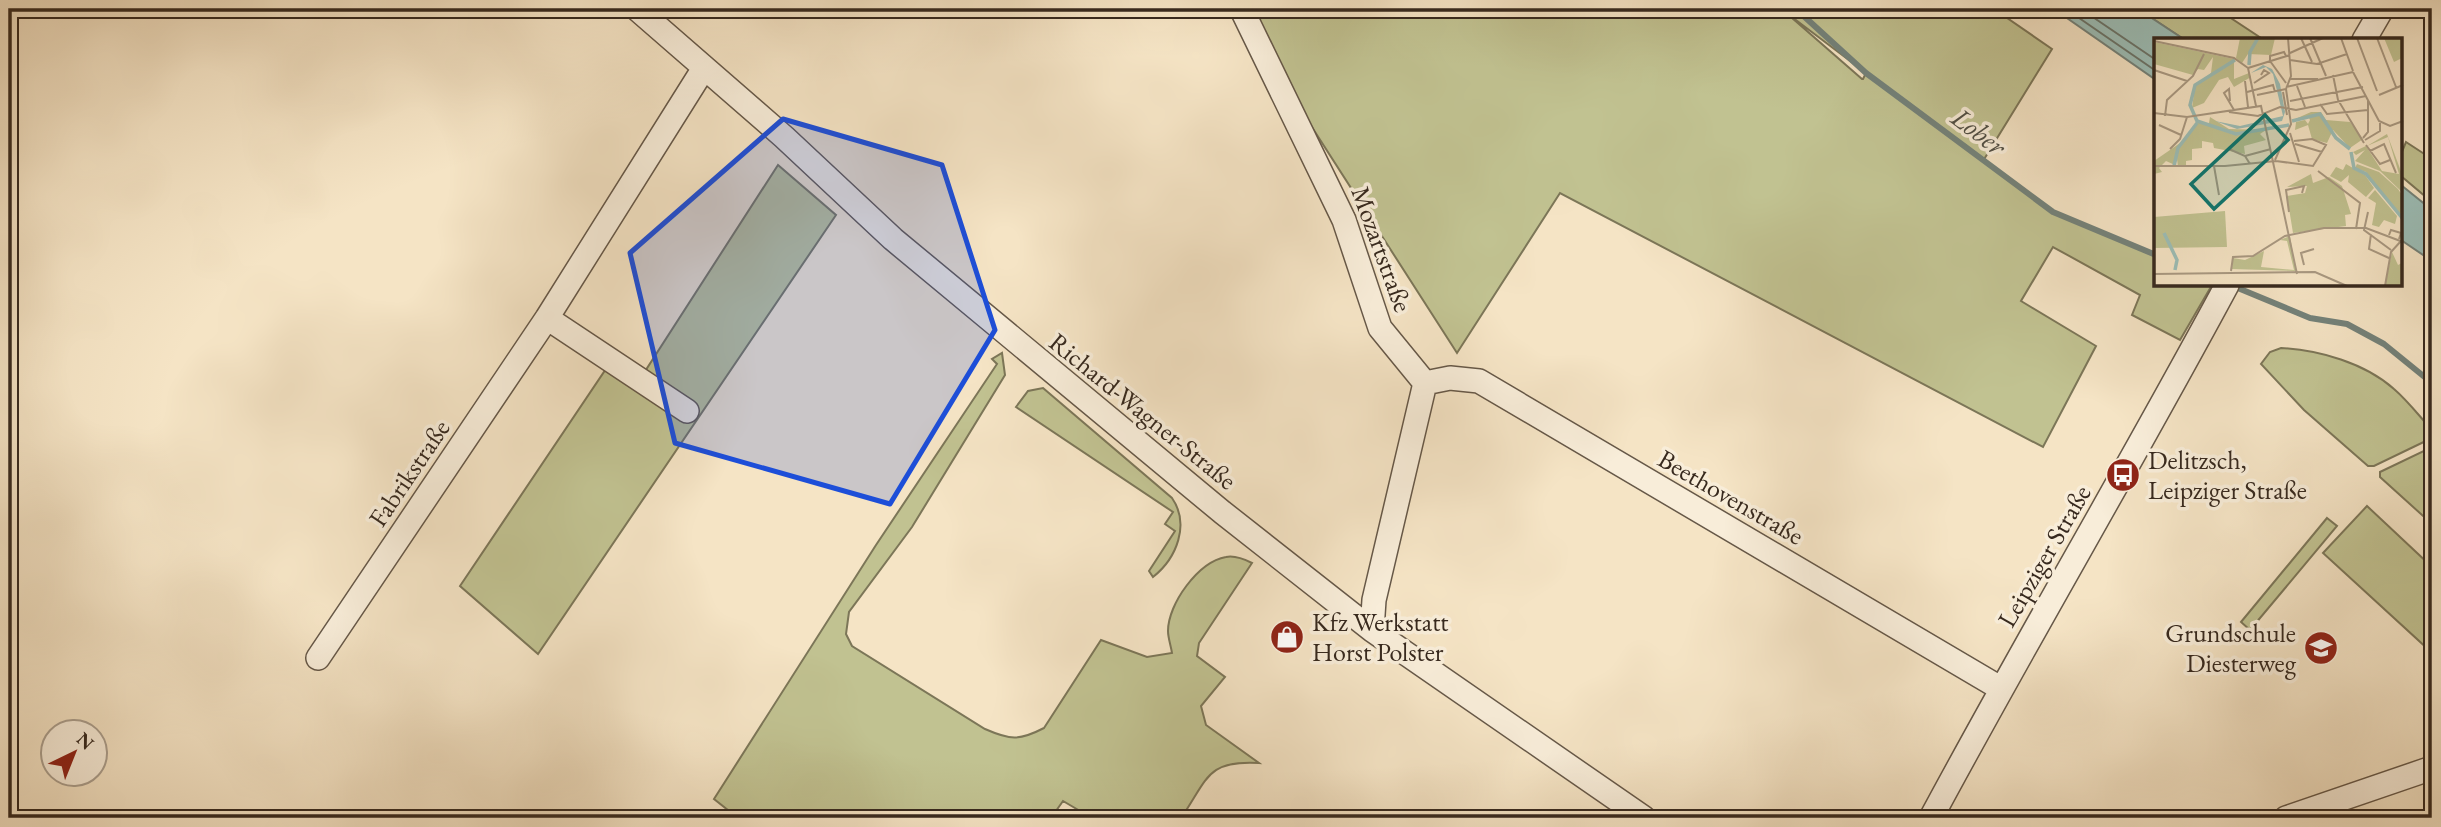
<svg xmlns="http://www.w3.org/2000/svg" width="2441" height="827" font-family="'EB Garamond',serif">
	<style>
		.green { fill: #c1c291; stroke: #7c7658; stroke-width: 2; fill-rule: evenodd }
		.water { fill: #9cbeb7; stroke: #74827a; stroke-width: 2 }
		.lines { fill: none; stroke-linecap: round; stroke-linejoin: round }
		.shore { stroke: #6a746a; stroke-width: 2 }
		.stream { stroke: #74827a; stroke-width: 6 }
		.minor-casing { stroke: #665848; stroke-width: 26 }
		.minor { stroke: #f8edd9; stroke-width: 23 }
		.marked { fill: #1d4ed8; fill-opacity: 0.2; stroke: #1d4ed8; stroke-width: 5; stroke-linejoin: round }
		.labels { text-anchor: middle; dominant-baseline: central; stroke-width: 7; stroke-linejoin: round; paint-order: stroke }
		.street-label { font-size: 26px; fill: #37291e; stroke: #f8edd9 }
		.poi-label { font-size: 26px; fill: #37291e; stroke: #f8edd9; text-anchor: start }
		.water-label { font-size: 28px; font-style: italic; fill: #504e44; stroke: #f8edd9 }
		.inset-river { fill: none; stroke: #9cbeb7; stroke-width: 3.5 }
		.inset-road { fill: none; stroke: #a99982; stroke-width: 2 }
		.view { fill: #0f766e; fill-opacity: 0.15; stroke: #0f766e; stroke-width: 3.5 }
		.inset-edge { fill: none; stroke: #37291e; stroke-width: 3.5 }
	</style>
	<rect width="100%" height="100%" fill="#f5e4c5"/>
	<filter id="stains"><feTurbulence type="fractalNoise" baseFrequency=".00286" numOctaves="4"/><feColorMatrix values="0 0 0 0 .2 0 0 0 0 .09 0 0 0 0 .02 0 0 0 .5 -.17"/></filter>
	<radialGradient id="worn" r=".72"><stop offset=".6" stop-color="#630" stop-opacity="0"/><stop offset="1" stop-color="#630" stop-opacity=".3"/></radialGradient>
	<path class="green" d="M1236,9h758l58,40 -69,112 70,51 103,43v30h56l-32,55 -48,-25 8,-20 -87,-48 -32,54 75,45 -53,101 -483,-254 -103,160zM1784,11l82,62 -3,6h-1z
		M2138,9h79l47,31h-79z
		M2406,142l26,17v43l-31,-26v-22z
		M778,165l58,50 -298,439 -78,-68 152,-226 28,19z
		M2281,348c38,2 84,15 113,41 14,12 26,28 38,41v8l-58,28h-6l-64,-56 -43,-46 9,-12z
		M1002,353l3,22 -93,152 -63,85 -3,22 6,12 133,83c25,11 34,12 59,-1l57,-88 46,17 25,-4c-1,-7 -4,-15 -4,-22 0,-27 30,-69 58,-74 9,-2 18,2 26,6l-53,80 -2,13 28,21 -24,29 5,19 53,38c-53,-3 -51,16 -78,55h-89l-29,-17 -12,17h-313l-24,-19 162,-254 121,-181 -5,-5z
		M1043,388l129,110c18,26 5,60 -19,79l-4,-6 26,-40 -10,-7 8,-12 -157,-105 12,-16z
		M2432,447v77l-52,-47v-5z
		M2367,506l65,61v80l-3,3 -106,-97z
		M2327,518l10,8 -87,104 -9,-8z"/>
	<path class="water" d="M2054,9h84l47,31h-29v40z
		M2401,185l31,25v51l-31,-21z"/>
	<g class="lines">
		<path class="shore" d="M2066,9l90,62
			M2081,9l75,51"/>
		<path class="stream" d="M1796,9l70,64 187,139 103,43
			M2233,286l77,32 37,6 37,20 48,39"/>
		<g class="minor-casing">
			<path id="minor" d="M637,9l147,128 109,102 329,273 150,118 272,188
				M1243,12l101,208 36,108 45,55
				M2364,40l18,-31
				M547,318l140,93
				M1425,383l25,-5 29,3 521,307
				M1372,630l2,-30 51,-217
				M318,658l229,-340 157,-250
				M1931,818c96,-179 200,-354 296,-533
				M2286,818l146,-50"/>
		</g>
		<use href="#minor" class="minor"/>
	</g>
	<path class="marked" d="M783,119l159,46 53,165 -105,174 -215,-61 -45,-190z"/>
	<defs>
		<g id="bus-disc" transform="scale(1.75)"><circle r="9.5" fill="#8f2418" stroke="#f8edd9"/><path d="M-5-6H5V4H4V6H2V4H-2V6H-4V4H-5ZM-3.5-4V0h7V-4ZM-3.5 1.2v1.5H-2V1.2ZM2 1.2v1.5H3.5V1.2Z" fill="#fff"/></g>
		<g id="shop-disc" transform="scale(1.75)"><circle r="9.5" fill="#8f2418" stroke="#f8edd9"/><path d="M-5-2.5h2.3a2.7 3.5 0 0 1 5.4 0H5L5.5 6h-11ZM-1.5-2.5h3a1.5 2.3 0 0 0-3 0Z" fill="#fff"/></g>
		<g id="school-disc" transform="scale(1.75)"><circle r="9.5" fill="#8f2418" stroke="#f8edd9"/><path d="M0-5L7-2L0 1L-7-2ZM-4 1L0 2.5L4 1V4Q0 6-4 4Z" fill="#fff"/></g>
	</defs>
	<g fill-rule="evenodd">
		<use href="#bus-disc" x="2123" y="475"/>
		<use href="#shop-disc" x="1287" y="637"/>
		<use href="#school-disc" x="2321" y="648"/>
	</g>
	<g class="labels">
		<g class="street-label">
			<text transform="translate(1382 249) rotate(70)">Mozartstraße</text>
			<text transform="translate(1143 411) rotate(39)">Richard-Wagner-Straße</text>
			<text transform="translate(409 473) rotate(-56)">Fabrikstraße</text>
			<text transform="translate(1731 497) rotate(30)">Beethovenstraße</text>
			<text transform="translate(2044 556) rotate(-60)">Leipziger Straße</text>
		</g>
		<g class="poi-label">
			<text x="2148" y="460">Delitzsch,<tspan x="2148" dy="30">Leipziger Straße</tspan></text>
			<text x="1312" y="622">Kfz Werkstatt<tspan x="1312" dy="30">Horst Polster</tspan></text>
			<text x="2296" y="633" text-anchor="end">Grundschule<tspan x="2296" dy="30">Diesterweg</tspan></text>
		</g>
		<g class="water-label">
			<text transform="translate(1979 131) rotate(37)">Lober</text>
		</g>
	</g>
	<g transform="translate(2154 38)">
		<rect width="248" height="248" fill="#f5e4c5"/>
		<path d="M86,0h35l-4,17 -23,-1 -6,9 -6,-5zM230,0h18v20l-8,4zM0,4l80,17v20l15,-6 2,4 -17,10 -6,-10 -9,3 -15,23 -12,5 3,-22 16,-13 2,-16 -9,13 -6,-1 -5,6 -39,-11zM157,74h10l5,8 24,2 13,17 -13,9 -17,-18 -6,13 -15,-4 -4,-14 -13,5 1,-8 9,-2 3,4 2,-4 -2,-4 -15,4zM56,79l19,12 37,1 -6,4 6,6 -22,6 1,8 -31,-6 -1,-5 -11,-2v7l-10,1v11l-6,1v6h-8l-1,-8 -2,6 -9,-4 -7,7 3,4 -8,2v-13l29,-20 14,-18h12zM233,96l15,40v18l-22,-21 -25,-10 10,-11 -9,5 -3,-3 13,-6 16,25 17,3 -11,-37 -21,9zM192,126l19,11 9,13 -8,9 -18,-15 1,-7 -8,7 -11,-6 6,-9 7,3zM203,126l22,8 19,17 4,6v22l-36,-45 -11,-4zM157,136l2,9 16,-6 13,9 9,28 -6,1 1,11 -53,7 -6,-37 18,-3 2,-7 -20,1zM221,152l22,26 -2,8 -11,-4 -5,7 -7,-2 4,-22 -8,-5zM71,173l2,36 -73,1v-31zM136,198l6,35 -64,-2 1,-11 12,2 19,-9 -3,16 33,3 -7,-29 -7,-1zM238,214l6,13 4,-2v23h-17z" fill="#c1c291"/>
		<path d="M109,27l9,4 8,15 5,28 -3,9 -45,8 -22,-8 25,5 43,-10 -10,-42 -7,-7 -15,6z" fill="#9cbeb7"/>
		<path class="inset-river" d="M81,22l-40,25 -5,20 7,16 39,13 53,-9M95,27l1,-13 8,-14M138,83l28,-7 16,24 14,11M197,114l3,16 12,6 37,45M20,128l4,-18 19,-25M10,195l13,27 -2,10"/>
		<path class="inset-road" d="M147,0l11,24M156,0l16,38M187,0l12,33M203,0l20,53M223,0l19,49M0,3l80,17 14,10M136,15l33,-15M136,22l27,4 30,-10M116,23l16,22M116,23v-5l14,-4 2,4M94,30l42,-13M94,30l8,38M0,32l33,11M199,34l26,49 11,5 13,-5M179,37l5,25 26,43M135,41h29M91,43l3,26M100,45l15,-10 -5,-3 -3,5M143,48l8,21M132,49l67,-15M93,54l26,-7 2,7M129,54l4,23M103,57l29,-6M225,57l24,-10M76,63l-1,-12 -5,4 10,17M136,63l73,-14M166,66l7,10 41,-4M75,74l29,4 22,-9 16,3 70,-14M0,75l33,4 74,-11 36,168M11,78l2,-16 26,-24 11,-22M5,87l22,10M136,95l9,29M209,100l5,-6v-32M211,102l15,-9v-8M141,106l27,8M212,107l14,19 10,-4M16,111l10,-10 7,-22M75,111l16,7 5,8M216,113l14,-7 12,29M91,118l26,-7M121,122l16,-36 -5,-35 5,-13 -3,-38M0,128h71l51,-5 37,5 13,-21 -14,-6 -18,2M60,128l5,29M164,133l42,32 -4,26M135,174l-3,-22 18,-4 -2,7M214,174l-4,18 27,20M217,196l-2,15 20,9M235,197l2,-5 10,3 -2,6M150,227l-3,-12 13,-4M77,233l2,-14 20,-1 32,-20 39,-8h42l37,14M0,236l161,-2 32,14M231,248l6,-34 10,-11"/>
		<path class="view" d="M111,77l23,25 -74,69 -23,-25z"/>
		<rect width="248" height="248" class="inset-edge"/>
	</g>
	<rect width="2441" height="827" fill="none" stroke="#f5e4c5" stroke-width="35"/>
	<rect x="10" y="10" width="2420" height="806" fill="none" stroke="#37291e" stroke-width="3.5"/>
	<rect x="18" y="18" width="2406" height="792" fill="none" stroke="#37291e" stroke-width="2"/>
	<g transform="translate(74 753) rotate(43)"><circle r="33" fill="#f8edd9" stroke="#ab9f8e" stroke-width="2"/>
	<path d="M0-5L12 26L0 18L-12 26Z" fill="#8f2418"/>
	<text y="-10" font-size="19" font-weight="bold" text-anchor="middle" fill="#37291e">N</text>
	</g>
	<rect width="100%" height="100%" filter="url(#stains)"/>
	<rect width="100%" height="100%" fill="url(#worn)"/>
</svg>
